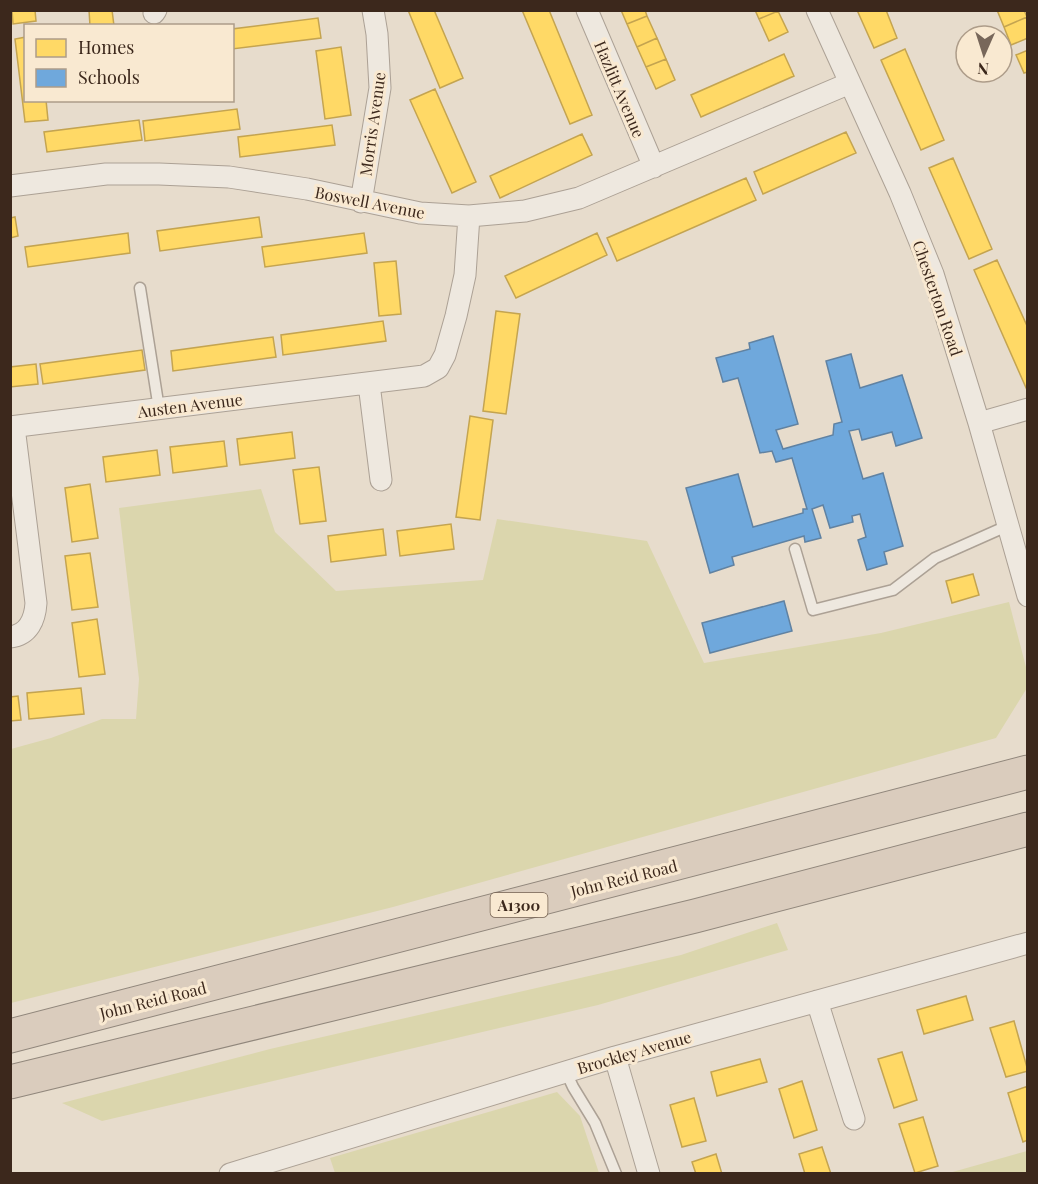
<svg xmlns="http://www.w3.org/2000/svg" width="1038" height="1184" font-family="'Playfair Display',serif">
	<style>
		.green { fill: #dbd6ad }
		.homes { fill: #ffd966; stroke: #c4a450; stroke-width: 1.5 }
		.schools { fill: #6fa8dc; stroke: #6082a2; stroke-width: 1.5 }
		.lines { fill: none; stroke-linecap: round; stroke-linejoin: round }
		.lane-casing { stroke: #aca195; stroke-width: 13 }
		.street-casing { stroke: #aca195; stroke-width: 23 }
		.highway-casing { stroke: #91877c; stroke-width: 35 }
		.lane { stroke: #eee8df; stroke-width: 10 }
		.street { stroke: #eee8df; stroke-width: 21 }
		.highway { stroke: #daccbd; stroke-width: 33 }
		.labels { text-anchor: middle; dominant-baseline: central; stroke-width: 6; stroke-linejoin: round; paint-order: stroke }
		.shield { fill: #f9e9d1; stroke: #756252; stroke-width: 1.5 }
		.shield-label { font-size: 15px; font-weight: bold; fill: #3c281c }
		.street-label { font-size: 16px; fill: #3c281c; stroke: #f9e9d1 }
	</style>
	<rect width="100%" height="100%" fill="#e7dccc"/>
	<path class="green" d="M261,489l14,43 61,59 147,-11 14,-61 150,22 57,122 177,-30 128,-31 18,69v17l-31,50 -603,169 -382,96v-254l40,-11 51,-19h34l3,-40 -20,-171z
		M777,923l11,27 -190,55 -496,116 -40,-18 208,-54 411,-94z
		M557,1092l23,24 19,57h-264l-5,-15z
		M1027,1151v22h-78z"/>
	<path class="homes" d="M12,10h23l1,11 -23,3z
		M89,10h23l2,16h-24z
		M408,10h26l29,68 -23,10z
		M522,10h27l43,105 -22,9z
		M621,10h24l2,6 -20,8z
		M755,10h23v1l-19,8z
		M857,10h29l11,28 -23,10z
		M997,10h27l3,7 -23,10z
		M778,11l10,21 -19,9 -10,-22z
		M647,16l10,22 -20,9 -10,-23z
		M1027,17l1,21 -17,7 -7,-18z
		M318,18l3,20 -89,11v-20z
		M26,37v63h20l2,20 -23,2 -10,-83z
		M657,38l9,21 -20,8 -9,-20z
		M341,47l10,68 -26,4 -9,-68z
		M905,49l39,91 -23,10 -40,-90z
		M1028,50v22l-4,1 -8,-18z
		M784,54l10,22 -93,41 -10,-22z
		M666,59l9,21 -19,9 -10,-22z
		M435,89l41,93 -24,11 -42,-93z
		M237,109l3,20 -95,12 -2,-20z
		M139,120l3,20 -95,12 -3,-20z
		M332,125l3,20 -95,12 -2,-20z
		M846,132l10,21 -93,41 -9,-22z
		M582,134l10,21 -92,43 -10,-22z
		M953,158l39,91 -23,10 -40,-91z
		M746,178l10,22 -139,61 -10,-23z
		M15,217l3,19 -8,2v-20z
		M259,217l3,20 -102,14 -3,-20z
		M128,233l2,20 -102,14 -3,-20z
		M364,233l3,20 -102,14 -3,-20z
		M597,233l10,22 -91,43 -11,-22z
		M997,260l31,68 -1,62 -53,-120z
		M396,261l5,53 -22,2 -5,-53z
		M496,311l24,3 -14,100 -23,-3z
		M383,321l3,20 -103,14 -2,-20z
		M273,337l3,20 -103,14 -2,-20z
		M142,350l3,20 -102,14 -3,-20z
		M36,364l2,20 -28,3v-20z
		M470,416l23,4 -13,100 -24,-3z
		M292,432l3,26 -55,7 -3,-26z
		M224,441l3,25 -54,7 -3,-26z
		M157,450l3,25 -54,7 -3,-25z
		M319,467l7,54 -26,3 -7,-54z
		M90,484l8,54 -26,4 -7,-54z
		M451,524l3,25 -54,7 -3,-25z
		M383,529l3,26 -55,7 -3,-26z
		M90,553l8,54 -26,3 -7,-54z
		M973,574l6,21 -27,8 -6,-22z
		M97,619l8,55 -26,3 -7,-54z
		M81,688l3,26 -55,5 -2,-26z
		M18,696l3,24 -11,1v-24z
		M966,996l7,24 -49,14 -7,-24z
		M1014,1021l14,50 -22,6 -16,-49z
		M902,1052l15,48 -23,8 -16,-49z
		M760,1059l7,23 -50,14 -6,-24z
		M802,1081l15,49 -23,8 -15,-49z
		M1028,1086v54l-5,2 -15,-49z
		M694,1098l12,43 -24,6 -12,-42z
		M923,1117l15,49 -23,7 -16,-49z
		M822,1147l9,27h-26l-6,-20z
		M716,1154l6,20h-26l-4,-12z"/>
	<path class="schools" d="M773,336l25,88 -22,6 7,19 50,-14 1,-11 8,-2 -16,-61 25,-7 9,34 42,-13 20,63 -26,8 -4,-14 -30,8 -3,-11 -10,2 14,48 20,-6 20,73 -19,6 3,12 -20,6 -9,-30 8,-3 -6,-23 -8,2 1,6 -23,6 -7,-23 -11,4 9,29 -16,4 -1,-6 -72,21 2,8 -24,8 -24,-85 52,-14 15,53 50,-14v-4h4l-15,-51 -16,4 -4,-11 -12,2 -22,-75 -15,4 -7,-24 34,-9 -1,-6z
		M784,601l8,30 -82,22 -8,-30z"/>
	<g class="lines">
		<g class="lane-casing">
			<path id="lane" d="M140,288l19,121
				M795,549l18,61 80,-20 42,-32 72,-32
				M566,1072l7,15 22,36 21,51"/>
		</g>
		<g class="street-casing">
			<path id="street" d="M587,10l67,157
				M817,10l83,183 33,81 46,149 49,173
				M154,13l2,-3
				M10,186l96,-12h53l70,3 78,12 113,24 49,3 56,-5 54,-13 271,-115
				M361,202l19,-114 -3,-54 -4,-24
				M369,384l12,96
				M979,423l49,-14
				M10,427l414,-51 14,-8 7,-13 11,-39 9,-41 4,-59
				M10,637c19,-2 25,-18 26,-34l-22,-176
				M817,1001l37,118
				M615,1057l34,117
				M230,1174l385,-117 413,-114"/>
		</g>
		<g class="highway-casing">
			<path id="highway" d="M10,1036l1018,-264
				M10,1082l685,-166 333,-87"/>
		</g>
		<use href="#lane" class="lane"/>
		<use href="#street" class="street"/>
		<use href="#highway" class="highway"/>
	</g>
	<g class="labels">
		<rect class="shield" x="490.5" y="893" width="57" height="24" rx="4.5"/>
		<g class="shield-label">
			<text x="519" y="905">A1300</text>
		</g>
		<g class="street-label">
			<text transform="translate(620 89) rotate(67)">Hazlitt Avenue</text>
			<text transform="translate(372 124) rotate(-82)">Morris Avenue</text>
			<text transform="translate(370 202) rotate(11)">Boswell Avenue</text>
			<text transform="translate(938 298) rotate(71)">Chesterton Road</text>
			<text transform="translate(190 405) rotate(-7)">Austen Avenue</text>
			<text transform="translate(624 878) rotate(-14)">John Reid Road</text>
			<text transform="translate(153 1000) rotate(-14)">John Reid Road</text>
			<text transform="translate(634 1052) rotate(-16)">Brockley Avenue</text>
		</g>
	</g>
	<rect width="1038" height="1184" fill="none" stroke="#3c281c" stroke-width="24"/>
	<rect x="24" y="24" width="210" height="78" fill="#f9e9d1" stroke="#ad9c89" stroke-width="1.5"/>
	<rect x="36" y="39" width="30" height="18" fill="#ffd966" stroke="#ad9c89" stroke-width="1.5"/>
	<text x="78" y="54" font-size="18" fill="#3c281c">Homes</text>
	<rect x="36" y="69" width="30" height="18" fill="#6fa8dc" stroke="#ad9c89" stroke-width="1.5"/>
	<text x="78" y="84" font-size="18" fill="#3c281c">Schools</text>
	<g transform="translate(984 54) rotate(183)"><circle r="28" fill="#f9e9d1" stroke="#ad9c89" stroke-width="1.5"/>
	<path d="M0-4.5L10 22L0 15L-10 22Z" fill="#78675a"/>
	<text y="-9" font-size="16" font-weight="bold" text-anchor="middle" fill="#3c281c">N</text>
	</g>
</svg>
